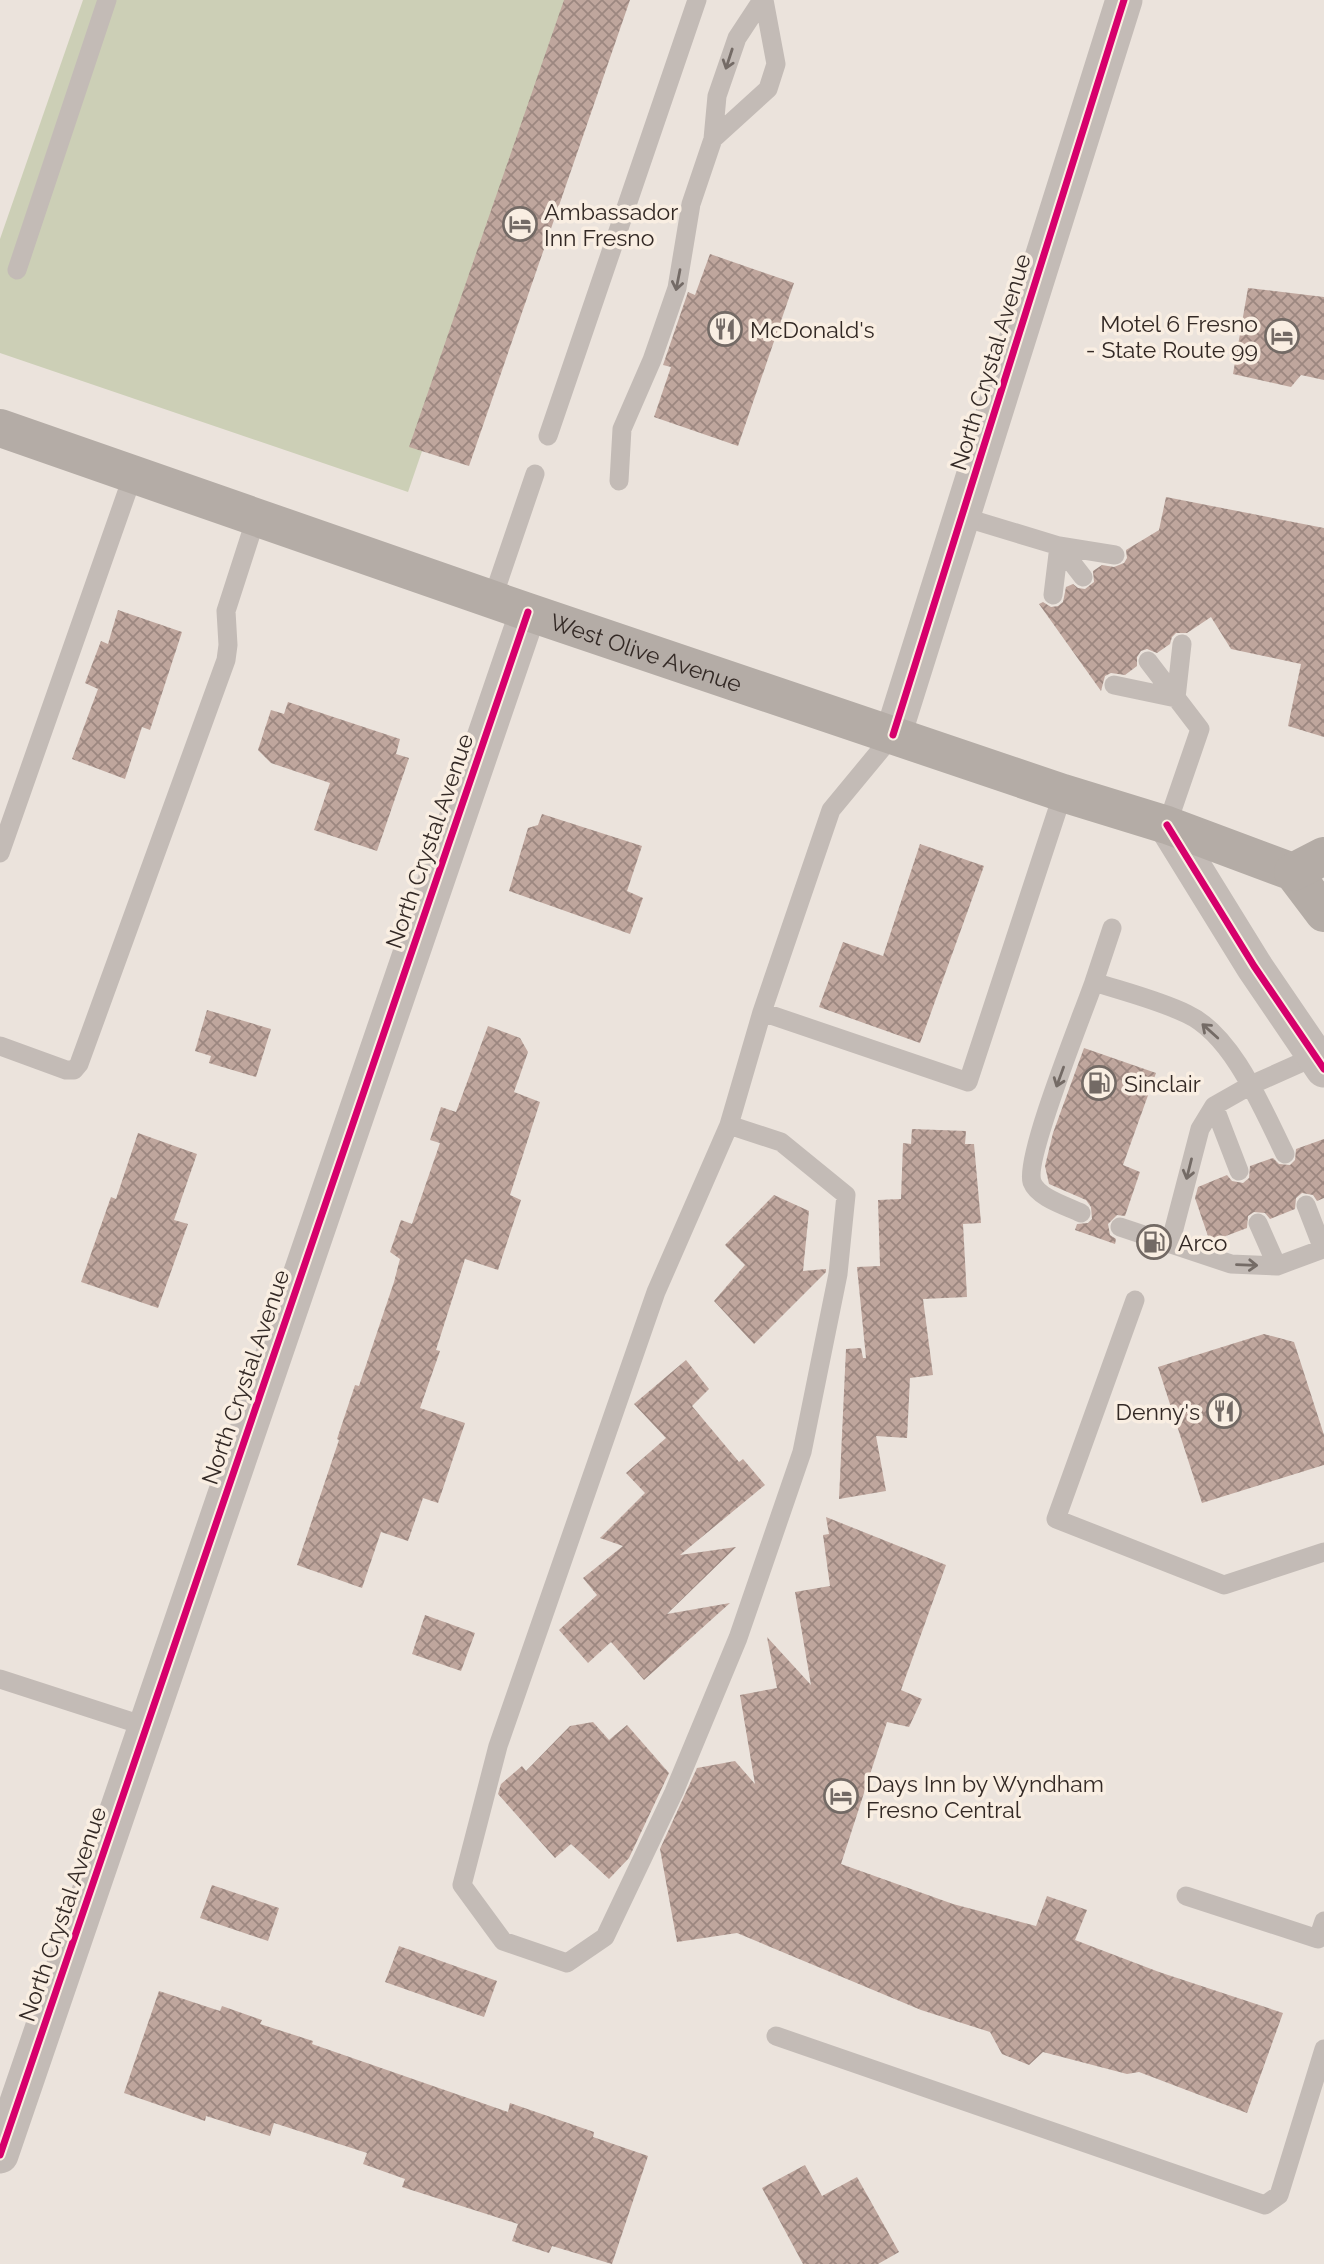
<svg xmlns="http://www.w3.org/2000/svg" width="1324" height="2264" font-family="Raleway,sans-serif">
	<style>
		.grass { fill: #cccfb6 }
		.building { fill: url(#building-cross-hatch) }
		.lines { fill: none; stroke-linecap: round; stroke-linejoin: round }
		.service { stroke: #c3bbb6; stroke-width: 19 }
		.minor { stroke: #c3bbb6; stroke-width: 37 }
		.secondary { stroke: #b4aca6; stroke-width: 38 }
		.cycleway-casing { stroke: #f9eee2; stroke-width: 11 }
		.cycleway { stroke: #d6006c; stroke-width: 7 }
		.oneway { stroke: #746b66 }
		.labels { text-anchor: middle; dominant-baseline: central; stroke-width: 7; stroke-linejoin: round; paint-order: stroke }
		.poi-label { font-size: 23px; fill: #332925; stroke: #f9eee2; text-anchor: start }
		.street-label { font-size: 23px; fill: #332925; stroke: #f9eee2 }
	</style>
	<defs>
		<pattern id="building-cross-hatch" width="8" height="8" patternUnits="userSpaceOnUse" patternTransform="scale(1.75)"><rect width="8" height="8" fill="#bfa69d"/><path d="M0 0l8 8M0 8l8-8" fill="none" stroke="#9c8780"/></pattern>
	</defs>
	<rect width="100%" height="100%" fill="#ebe3dc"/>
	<path class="grass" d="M83,0h494l-169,492 -408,-139v-114z"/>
	<path class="building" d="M564,0h66l-161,466 -60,-19z
		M710,254l84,29 -56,163 -84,-29 17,-50 -8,-2 25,-73 7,3z
		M1248,288l76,9v83l-23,-5 -10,12 -58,-13z
		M1166,497l158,31v209l-36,-11 13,-62 -70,-15 -20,-32 -24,16h-11l-4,4 -2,7 -13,9 -10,-4 -6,2 -4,6v9l-12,9 -14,-2 -6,3 -4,15 -62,-87 4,-2 8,5 7,-1 5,-4 3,-15 7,-3 5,4 7,1 9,-7 -1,-11 9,-6 12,2 10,-4 3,-5 -1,-8 33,-20z
		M118,610l64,22 -32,98 -8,-3 -17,52 -53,-20 26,-70 -13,-6 16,-42 7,3z
		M288,702l112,37 -4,15 13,4 -32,93 -63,-21 16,-47 -59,-20 -13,-13 13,-40 13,4z
		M542,814l100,32 -15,45 16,7 -13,36 -121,-43 19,-63 10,-3z
		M920,844l64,22 -64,177 -101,-36 24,-65 40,14z
		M207,1010l64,19 -15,48 -47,-14 2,-7 -16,-5z
		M488,1026l32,12 8,14 -14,40 26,10 -30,93 11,5 -23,70 -33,-11 -29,91 4,1 -20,57 45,15 -27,80 -15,-5 -15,43 -27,-9 -19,56 -65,-23 42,-125 -2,-1 18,-54 4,1 35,-104 6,-23 -10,-7 11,-32 11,4 28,-81 -10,-3 11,-33 15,5z
		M1084,1048l72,25 -33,92 17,7 -15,44 -8,-1 -9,9 2,11 6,4 -1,5 -40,-14 2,-6 11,-1 4,-4 -1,-12 -5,-7 -37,-16 -4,-18 8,-33z
		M912,1129l54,2 -1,13h9l7,79 -18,1 4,73 -44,2 10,76 -23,3 -3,60 -31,-2 10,55 -47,8 7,-150 15,-1 2,10h3l-9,-91 23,-1 -2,-66 23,-1 2,-56 8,1z
		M138,1133l59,21 -23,66 14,4 -30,84 -77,-26 30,-85 5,2z
		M1324,1139v59l-7,3 -4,-6 -11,-2 -6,5 -1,11 -25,10 -5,-6 -11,-1 -6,4 -1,12 -37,14 -15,-44 3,-11 29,-12 5,6 11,2 6,-5 1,-12 23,-8 6,6 11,1 5,-5 1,-11z
		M774,1195l35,16 -6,60 23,-2v3l-72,72 -40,-43 31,-36 -20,-20z
		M1264,1334l30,8 30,93v30l-122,38 -44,-136z
		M686,1360l23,29 -17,17 47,56 4,-3 22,26 -85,70 56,-8 -69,67 63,-11 -86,77 -33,-38 -23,21 -29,-33 38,-35 -14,-17 40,-32 -23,-8 45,-45 -19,-20 40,-35 -32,-34z
		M826,1517l120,48 -45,125 21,9 -13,28 -22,-5 -46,142 112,40 83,22 11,-30 40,14 -12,30 84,32 124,41 -36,100 -108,-41 -12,2 -84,-22 -14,13 -27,-11 -12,-22 -69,-22 -184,-77 -60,9 -17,-93 37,-81 38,-7 20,23 -15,-89 37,-7 -10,-51 44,48 -16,-93 35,-6 -7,-51 6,-1z
		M425,1615l50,18 -14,38 -49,-17z
		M593,1722l16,18 18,-15 42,48 -40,85 -20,21 -38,-35 -16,14 -57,-64 3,-10 21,-18 4,5 44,-45z
		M212,1885l67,23 -11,33 -68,-23z
		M399,1946l98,35 -13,36 -99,-35z
		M159,1991l61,20 2,-5 40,14 -2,4 53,17 -1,3 196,68 2,-9 84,29 -1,5 55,19 -36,108 -60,-18 -3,7 -37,-12 6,-17 -116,-37 3,-8 -42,-15 4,-11 -93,-30 -4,13 -64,-20 -1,5 -81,-28z
		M805,2165l17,31 35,-19 42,75 -21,12h-75l-41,-76z"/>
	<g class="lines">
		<path class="service" d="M713,139l55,-50 8,-25 -12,-64
			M17,270l90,-270
			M548,436l149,-436
			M619,481l3,-52 30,-69 25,-72 14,-84 22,-65 4,-43 20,-58 25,-38
			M963,517l96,29 24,31
			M1053,595l6,-49 56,9
			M492,600l43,-126
			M1148,661l52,68 -33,96
			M1114,685l62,13 6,-54
			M0,853l133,-378
			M1094,982l18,-54
			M762,1012l206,70 95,-289
			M0,1046l66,24h8l5,-6 147,-404 2,-15 -2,-34 30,-93
			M1214,1106l25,65
			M729,1125l-73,167 -158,454 -36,139 41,56 64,22 38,-26 69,-145 64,-154 64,-186 36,-178 8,-79 -65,-53 -52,-17 33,-113 69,-202 62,-75
			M1081,1213c-14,-7 -43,-15 -49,-31 -8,-24 51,-168 62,-200 31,10 64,18 93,32 46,21 76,96 98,140
			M1258,1223l19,43
			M1120,1227l111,37 46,2 46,-17 -17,-44
			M1170,1244l30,-115 14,-23 37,-21 65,-29
			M1135,1300l-79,219 168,66 100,-33
			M0,1679l145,47
			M1186,1896l132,43 6,-18
			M776,2036l489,169 14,-10 45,-146"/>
		<path class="minor" d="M893,735l231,-735
			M1167,825l87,141 70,103
			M0,2155l528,-1543"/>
		<g class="secondary">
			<path id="s1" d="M0,428l528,184 535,181 104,32 126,47 31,41"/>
			<path d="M1293,872l31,-16"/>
		</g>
		<g class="cycleway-casing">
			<path id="cycleway" d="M893,735l231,-735
				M1167,825l87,141 70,103
				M0,2155l528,-1543"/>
		</g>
		<use href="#cycleway" class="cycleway"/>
	</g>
	<defs><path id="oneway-shaft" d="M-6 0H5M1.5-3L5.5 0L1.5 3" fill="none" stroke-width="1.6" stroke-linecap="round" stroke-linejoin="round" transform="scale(1.75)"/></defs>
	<g class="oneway">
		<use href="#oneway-shaft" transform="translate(729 59) rotate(108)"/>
		<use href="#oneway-shaft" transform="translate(678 280) rotate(101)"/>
		<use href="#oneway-shaft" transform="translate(1210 1031) rotate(-138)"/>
		<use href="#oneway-shaft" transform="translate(1060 1077) rotate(110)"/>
		<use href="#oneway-shaft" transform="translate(1189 1169) rotate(104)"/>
		<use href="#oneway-shaft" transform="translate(1247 1265) rotate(2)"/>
	</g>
	<defs>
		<g id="hotel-ring" transform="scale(1.75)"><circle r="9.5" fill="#f9eee2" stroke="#736a65" stroke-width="1.5"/><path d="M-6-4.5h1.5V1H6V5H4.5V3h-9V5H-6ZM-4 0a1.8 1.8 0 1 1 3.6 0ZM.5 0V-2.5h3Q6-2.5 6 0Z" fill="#736a65"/></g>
		<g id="restaurant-ring" transform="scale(1.75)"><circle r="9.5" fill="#f9eee2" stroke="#736a65" stroke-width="1.5"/><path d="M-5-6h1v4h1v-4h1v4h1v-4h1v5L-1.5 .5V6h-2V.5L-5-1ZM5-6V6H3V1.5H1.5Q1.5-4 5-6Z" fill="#736a65"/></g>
		<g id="fuel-ring" transform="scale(1.75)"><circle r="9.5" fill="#f9eee2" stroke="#736a65" stroke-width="1.5"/><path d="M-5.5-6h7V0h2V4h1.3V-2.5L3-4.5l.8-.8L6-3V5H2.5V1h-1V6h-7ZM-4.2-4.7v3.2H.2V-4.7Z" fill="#736a65"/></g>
	</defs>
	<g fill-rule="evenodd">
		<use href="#hotel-ring" x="520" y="224"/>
		<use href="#restaurant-ring" x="725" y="329"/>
		<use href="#hotel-ring" x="1282" y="336"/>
		<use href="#fuel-ring" x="1099" y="1083"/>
		<use href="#fuel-ring" x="1154" y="1242"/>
		<use href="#restaurant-ring" x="1224" y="1411"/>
		<use href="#hotel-ring" x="841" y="1796"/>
	</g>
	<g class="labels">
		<g class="poi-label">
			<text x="544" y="211">Ambassador<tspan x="544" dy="26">Inn Fresno</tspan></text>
			<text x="1258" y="323" text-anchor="end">Motel 6 Fresno<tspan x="1258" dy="26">- State Route 99</tspan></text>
			<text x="750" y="329">McDonald's</text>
			<text x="1124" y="1083">Sinclair</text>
			<text x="1178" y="1242">Arco</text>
			<text x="1200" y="1411" text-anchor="end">Denny's</text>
			<text x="866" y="1783">Days Inn by Wyndham<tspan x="866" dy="26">Fresno Central</tspan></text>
		</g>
		<g class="street-label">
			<text transform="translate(990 362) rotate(-73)">North Crystal Avenue</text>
			<text stroke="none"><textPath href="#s1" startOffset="684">West Olive Avenue</textPath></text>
			<text transform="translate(429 841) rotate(-71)">North Crystal Avenue</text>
			<text transform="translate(245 1377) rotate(-71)">North Crystal Avenue</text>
			<text transform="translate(62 1914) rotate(-71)">North Crystal Avenue</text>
		</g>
	</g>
</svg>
